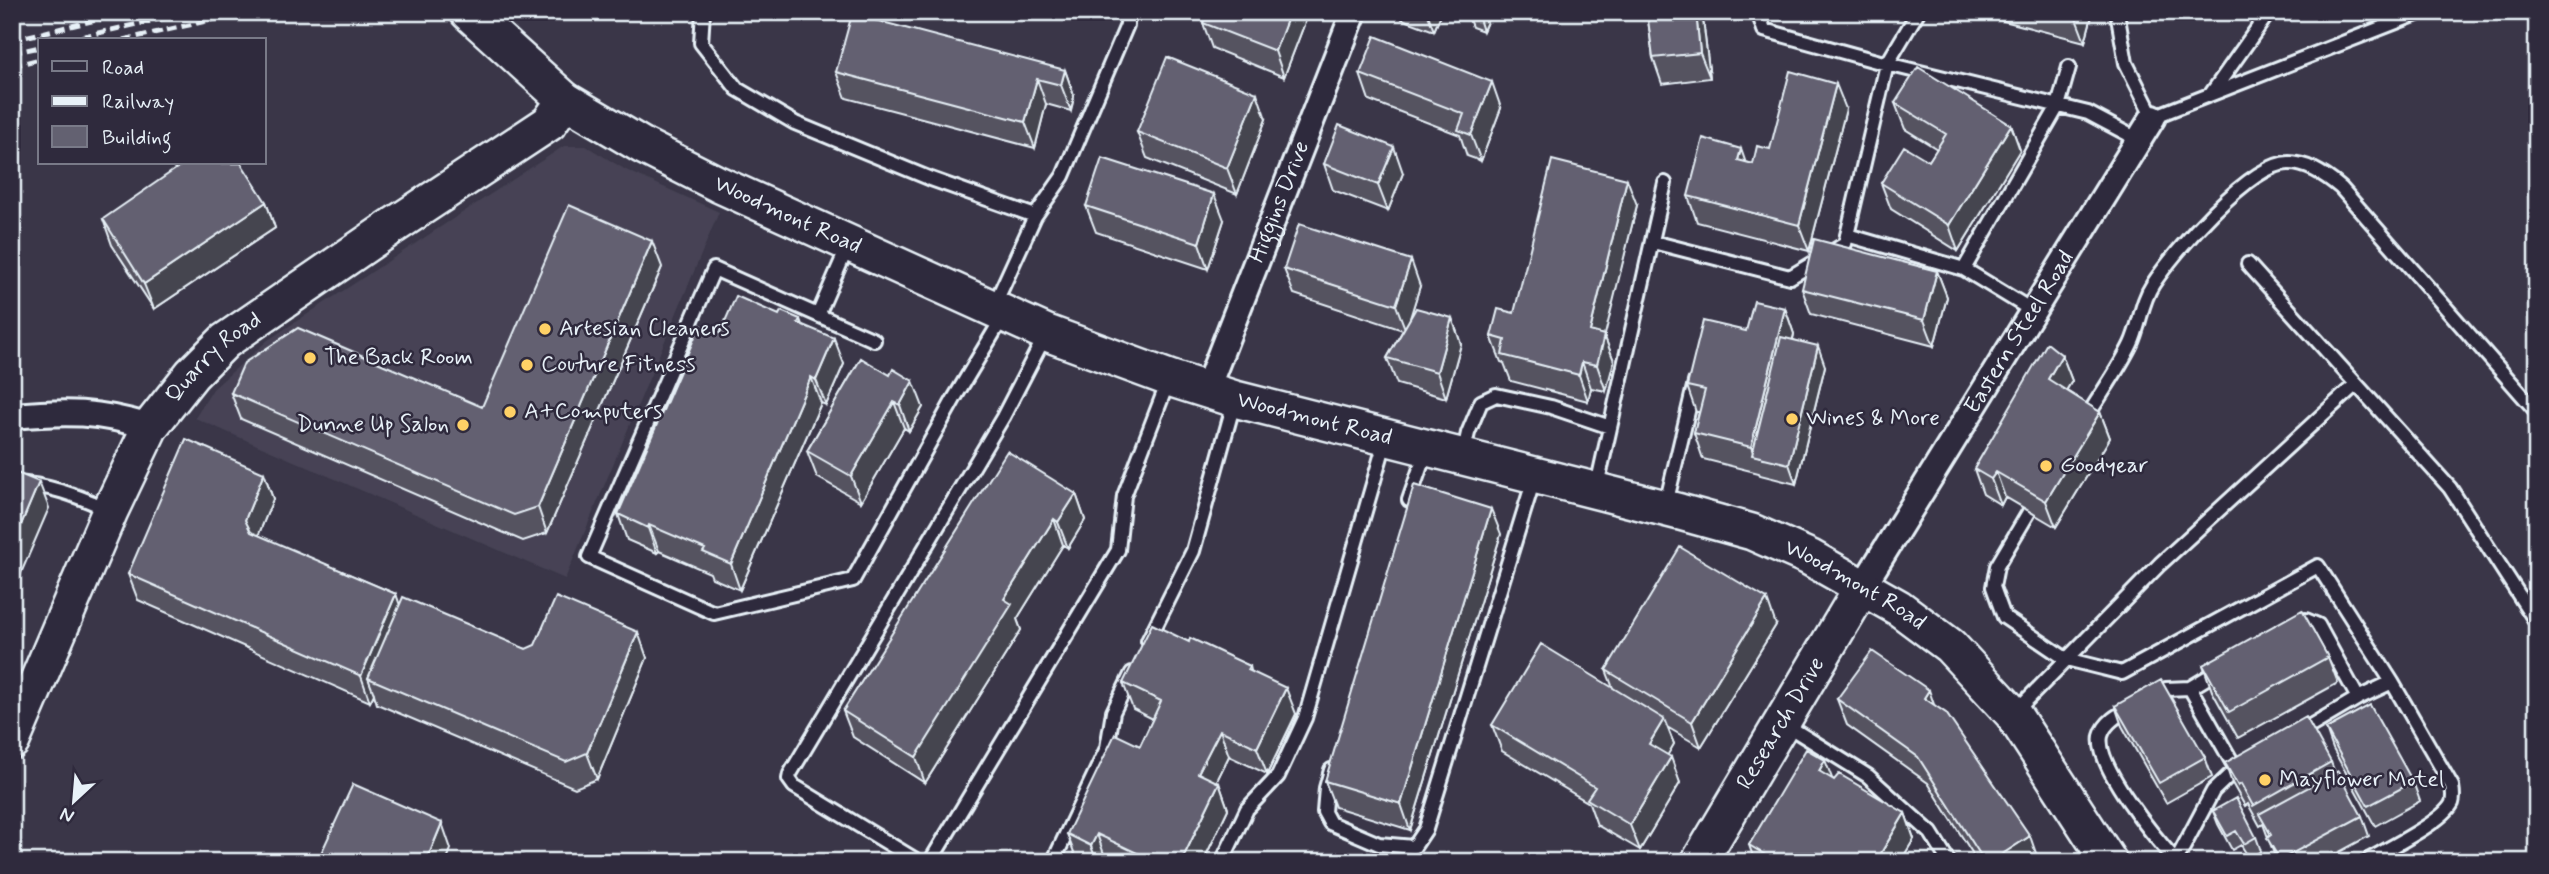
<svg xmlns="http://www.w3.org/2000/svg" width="2549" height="874" font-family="Mynerve,sans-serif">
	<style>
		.built { fill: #464354 }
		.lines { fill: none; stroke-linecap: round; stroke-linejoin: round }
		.lane-casing { stroke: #e8f1f8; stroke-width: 18 }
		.street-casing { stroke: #e8f1f8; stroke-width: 30 }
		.secondary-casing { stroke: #e8f1f8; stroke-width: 40 }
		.lane { stroke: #2f2a3d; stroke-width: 12 }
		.street { stroke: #2f2a3d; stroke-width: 24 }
		.secondary { stroke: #2f2a3d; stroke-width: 35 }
		.rail { stroke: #e8f1f8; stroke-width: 5; stroke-dasharray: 10 5; stroke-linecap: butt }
		.wall { fill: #555361; stroke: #e8f1f8; stroke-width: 2 }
		.shaded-wall { fill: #45444f; stroke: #e8f1f8; stroke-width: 2 }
		.building { fill: #636171; stroke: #e8f1f8; stroke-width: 2 }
		.poi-dot { fill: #ffd166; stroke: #2f2a3d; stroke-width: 2.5 }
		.labels { text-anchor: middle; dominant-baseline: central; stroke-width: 5; stroke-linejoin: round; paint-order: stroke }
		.street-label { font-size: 23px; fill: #e8f1f8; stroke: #2f2a3d }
		.poi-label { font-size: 23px; fill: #e8f1f8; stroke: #2f2a3d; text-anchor: start }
	</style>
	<rect width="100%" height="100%" fill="#3a3648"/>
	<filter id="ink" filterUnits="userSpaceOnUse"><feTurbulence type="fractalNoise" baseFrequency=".0143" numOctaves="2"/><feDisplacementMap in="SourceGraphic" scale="14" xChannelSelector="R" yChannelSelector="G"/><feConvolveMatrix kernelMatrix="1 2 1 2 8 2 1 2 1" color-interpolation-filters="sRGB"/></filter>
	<g filter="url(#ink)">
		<path class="built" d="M564,146h22l40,24 93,42 -154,367 -370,-161 18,-29 55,-49z"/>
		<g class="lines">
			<g class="lane-casing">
				<path id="lane" d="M703,12l-2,31 36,46 58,34 136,56 104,37
					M1758,12l6,18 123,34 201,49 51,27
					M2117,12l9,51 27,54 269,-105
					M2211,94l58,-82
					M1847,235l117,34 69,42
					M1653,242l137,35 55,-33 42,-180 31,-52
					M2248,264l202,224 87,135
					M1964,269l94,-163 11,-39
					M993,308l42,-92 28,-40 64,-151v-13
					M818,315l30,-69
					M874,340l-160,-71 -125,288 125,56 139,-33 102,-183 48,-80
					M2084,422c15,-26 34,-51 47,-78 9,-19 10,-42 22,-60 21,-32 97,-121 136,-121 20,0 38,13 52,25l196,224
					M1463,455l5,-22 13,-31 15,-7 55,12 59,20
					M12,483c36,1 66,13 98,27
					M1596,490l69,-307
					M1409,500l17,-49
					M1665,508l30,-126
					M2029,512l-32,54 -4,21 11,30 62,42 56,14 196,-107 74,116
					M2294,627l12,-7 12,5 40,73 34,-16 60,104c1,6 2,11 0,17 -9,19 -67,47 -87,59
					M1148,641l45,-90 41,-148
					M2152,696l14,-7 24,-1 30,-18
					M2133,707c-13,7 -28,14 -32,29 -6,30 55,103 76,126
					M2015,712l145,-148 195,-179
					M1783,723l85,53 63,57 18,29
					M2297,734l61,-36
					M1331,770l-5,18 -2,24 6,11 49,21 35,3 12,-18 108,-350
					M2176,861l37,-70 23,-22 -46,-81
					M919,862l-125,-76 -5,-7 1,-5 213,-357 42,-81
					M930,862l188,-312 6,-54 45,-117
					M1053,862l54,-114 6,-36 19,-39
					M1222,862l25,-53 31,-33 27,-58 81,-279"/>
			</g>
			<g class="street-casing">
				<g id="street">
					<path id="s1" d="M1206,391l148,-379"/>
					<path d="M12,416c55,-5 85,-5 138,11"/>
					<path id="s2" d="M1863,586l290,-469"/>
				</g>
			</g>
			<g class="secondary-casing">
				<g id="secondary">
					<path id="s3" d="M468,12l97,88 78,46 75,38 329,149 122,45 66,21 445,113 72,20 57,25 90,51 51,38 63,68 96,148"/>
					<path id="s4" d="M12,741l98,-230 40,-84 42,-53 33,-33 165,-113 159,-105 16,-23"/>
					<path id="s5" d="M1699,862l164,-276"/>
				</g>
			</g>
			<use href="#lane" class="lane"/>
			<use href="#street" class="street"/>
			<use href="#secondary" class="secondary"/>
			<path class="rail" d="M12,40l118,-28
				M67,40l124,-28
				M123,40l123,-28
				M12,53l28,-6
				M12,66l28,-7"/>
		</g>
		<path class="wall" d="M1207,12h102l-25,65 -72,-29 -9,-25z
			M1400,12h42l-8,19 -32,-12z
			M1463,12h28l-8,19 -11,-4 -5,-13z
			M1647,12h55l8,66 -48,6 -9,-26z
			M1969,12h124l-8,30z
			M1065,70l9,26 -3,15 -25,-7 -11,44 -189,-50 -10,-26z
			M1360,74l141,34 -20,53 -14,-5 -7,-21 -91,-35z
			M1895,103l116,22 9,25 -62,101 -67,-42 -10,-26 48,-22 8,-12 -32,-20z
			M1846,109l-37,142 -112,-29 -9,-26 58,-34 7,2 17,-15z
			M1266,119l-29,75 -90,-36 -10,-26z
			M1324,164l79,9 -15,38 -55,-21z
			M266,202l9,26 -121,81 -42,-64 -9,-26z
			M1637,205l-33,130 10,26 -8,30 -15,-3 -3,13 -77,-20 -7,-18 -3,-1 -10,-26z
			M1086,206l138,14 -16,49 -112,-37z
			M662,267l-115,266 -24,8 -282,-122 -10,-26 251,14z
			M1284,269l136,17 -11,34 43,-2 9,26 -15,54 -49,-14 -10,-26 16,-28 -109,-36z
			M1937,271l10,26 -13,49 -123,-32 -9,-25z
			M1785,308l9,26 -1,5 32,27 -29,118 -36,-9 -1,-2 -56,-14 -9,-26 5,-21h-3l-9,-26 59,-55z
			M779,315l21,4 2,6 42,39 -18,41 -5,-2 -81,187 -28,-12 -2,-5 -51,-22 -2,2 -30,-13 -9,-26 102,-181z
			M2062,355l10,26 -6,10 34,21 10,26 -54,89 -51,-30 -4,8 -18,-11 -9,-25z
			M861,358l62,49 -14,24 -5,-3 -43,74 -44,-25 -10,-26z
			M264,473l9,26 -15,37 138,58 3,11 127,44 121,9 -50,121 -22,9 -198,-84 -3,-10 -4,8 -232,-102 -10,-26z
			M1076,494l9,26 -17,28 -5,-3 -46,74 4,11 -96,153 -72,-46 -10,-26z
			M1501,534l-91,296 -75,-23 -10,-26z
			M1776,625l-75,122 -34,-20 7,17 -7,11 13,28 -40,67 -43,-25 -8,-22 -87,-52 -10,-26 121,-37 -7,-18z
			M1189,642l61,24 1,5 45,43 -29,60 -38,-18 -13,26 3,1 9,26 -25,53h-93l-4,-2 -1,2h-25l-3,-2 -10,-26 73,-88 13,-27 -20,-10 -10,-26z
			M2328,657l10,26 -100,55 -26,-47 -9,-26z
			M1837,699l97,6 105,157h-61l-50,-79 -81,-58z
			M2115,706l90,51 7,20 -46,26 -44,-77z
			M2326,729l87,53 7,19 -45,25 -42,-77z
			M2331,762l4,11 27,43 7,20 -48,26h-44l-14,-38 -3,2 -12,-22 -3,2 -13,-23 -7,-20z
			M1832,779l73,34 9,26 -14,23h-145l-6,-17z
			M2213,811l43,26 5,14 -12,7 -8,-13 -9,5 -14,-26z"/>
		<path class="shaded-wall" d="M1290,12h19l-25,65 -9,-26z
			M1427,12h15l-8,19z
			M1477,12h14l-8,19z
			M1696,12h6l8,66 -10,-25z
			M2076,12h17l-8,30 -10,-26z
			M1065,70l9,26 -3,15 -10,-26z
			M1037,79l9,25 -11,44 -10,-26z
			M1492,82l9,26 -20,53 -10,-26z
			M1836,84l10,25 -37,142 -10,-26z
			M1257,93l9,26 -29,75 -10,-26z
			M2011,125l9,25 -62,101 -9,-26z
			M1394,147l9,26 -15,38 -10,-26z
			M1741,149l9,26 -12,-15z
			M1627,179l10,26 -37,150 4,-20 10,26 -8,30 -9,-26 -7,-34z
			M1214,194l10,26 -16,49 -9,-26z
			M266,202l9,26 -121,81 -10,-25z
			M652,241l10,26 -115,266 -9,-26z
			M1411,260l9,26 -14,45 -10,-26z
			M1937,271l10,26 -13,49 -10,-26z
			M1785,308l9,26 -30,124 -10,-3 -3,-8z
			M1452,318l9,26 -15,54 -9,-26z
			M834,338l10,26 -18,41 -10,-25z
			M1818,346l7,20 -29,118 -7,-20z
			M2062,355l10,26 -15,24 -9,-26z
			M1582,362l9,26 -3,13 -9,-26z
			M811,377l10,26 -81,187 -9,-26z
			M913,381l10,26 -14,24 -9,-26z
			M894,402l10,26 -43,74 -10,-26z
			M2100,412l10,26 -54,89 -10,-26z
			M1996,472l9,25 -4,8 -10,-26z
			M264,473l9,26 -19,47 -9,-26z
			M39,482l10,26 -37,86v-48z
			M1076,494l9,26 -17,28 -10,-26z
			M1491,509l10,25 -91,296 -9,-26z
			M1054,519l9,26 -46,74 4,11 -96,153 -9,-26 88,-158z
			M649,525l10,26 -2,2 -9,-25z
			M396,594l9,26 -37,58 6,16 -4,8 -9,-26z
			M1767,599l9,26 -75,122 -9,-25z
			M638,632l9,26 -50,121 -10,-26z
			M1286,688l10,26 -29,60 -10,-26z
			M1929,690l9,26 -14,-18z
			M1664,719l10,25 -15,26 -10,-26z
			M1220,730l9,26 -21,43 -10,-26z
			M1671,757l9,26 -40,67 -10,-25z
			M1825,760l10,26 -16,-15z
			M1219,783l9,26 -25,53h-22z
			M1905,813l9,26 -14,23h-16l-3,-9z
			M442,823l9,26 -5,13h-20z
			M1097,834l9,26 -1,2h-8l-6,-16z
			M2030,836l9,26h-49z"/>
		<path class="building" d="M1207,12h83l-15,39 -72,-28z
			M1647,12h49l4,41 -47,5z
			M2060,12h16l-1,4z
			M852,14l213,56 -4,15 -24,-6 -12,43 -189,-50z
			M1375,36l117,46 -21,53 -13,-5 6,-16 -104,-40z
			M1167,57l90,36 -30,75 -90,-36z
			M1918,67l93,58 -62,100 -68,-42 23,-37 25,15 17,-27 -51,-31z
			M1790,71l46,13 -37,141 -111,-29 15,-58 38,11 -3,11 15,4 4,-18 13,3z
			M1339,125l55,22 -16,38 -54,-21z
			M1102,158l112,36 -15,49 -113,-37z
			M1552,160l75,19 -37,152 14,4 -7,30 -15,-3 -3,13 -77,-20 3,-15 -14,-4 7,-27 16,4z
			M241,163l25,39 -122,82 -41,-65 80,-55z
			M569,205l83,36 -114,266 -24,8 -283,-122 13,-30 54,-35 184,79z
			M1299,224l112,36 -15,45 -112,-36z
			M1814,239l123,32 -13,49 -122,-31z
			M736,296l43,19 2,-4 19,8 -2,4 36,15 -18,42 -5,-3 -80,187 -28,-12 2,-3 -56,-24 -1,3 -30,-14 82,-189 20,8z
			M1754,301l31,7 -34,139 -57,-14 11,-43 -18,-4 16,-65 43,10z
			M1416,308l36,10 -15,54 -50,-14z
			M1781,337l37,9 -29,118 -37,-9z
			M2047,343l15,12 -14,24 52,33 -54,89 -50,-29 -5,7 -17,-10z
			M861,358l29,17 3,-6 20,12 -13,24 -6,-3 -43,74 -44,-25z
			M186,439l78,34 -19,47 6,12 145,62 -35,82 -233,-102z
			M1007,451l69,43 -18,28 -4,-3 -50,80 8,5 -96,153 -73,-46z
			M17,473l22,9 -27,64v-61z
			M1414,485l77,24 -90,295 -76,-23z
			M1680,547l87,52 -75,123 -86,-52z
			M403,597l123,52 9,-4 21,-48 82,35 -51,121 -21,9 -198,-84z
			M2302,610l26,47 -99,55 -26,-47z
			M1152,624l37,18 1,-4 60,28 -2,4 38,18 -29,60 -37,-18 -22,43 21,10 -38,79h-16l-7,-3 -1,3h-1l-59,-28 -6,12 -24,-12 48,-100 25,12 21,-45 -38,-18z
			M1541,644l123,75 -15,25 22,13 -41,68 -43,-26 8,-12 -103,-62z
			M1872,651l57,39 -5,8 22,15 84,123 -40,26h-5l-67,-105 -81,-58z
			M2161,680l44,77 -46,26 -44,-77z
			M2370,705l43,77 -45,24 -42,-77z
			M2306,717l25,45 -78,44 -12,-22 -3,2 -13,-23z
			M1806,749l19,11 -6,11 15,9 5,-6 66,39 -24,40 14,9h-118l-28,-17z
			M2338,771l24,45 -82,44 -13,-22 4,-3 -12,-21z
			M353,784l89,39 -16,39h-109z
			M2236,798l20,39 -12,7 -8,-13 -9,5 -14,-25z
			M522,856l13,6h-16z"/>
	</g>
	<g class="poi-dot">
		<circle cx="545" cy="329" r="7"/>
		<circle cx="310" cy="358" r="7"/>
		<circle cx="527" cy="365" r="7"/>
		<circle cx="510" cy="412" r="7"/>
		<circle cx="1792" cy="419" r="7"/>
		<circle cx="463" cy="425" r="7"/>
		<circle cx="2046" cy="466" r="7"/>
		<circle cx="2265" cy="780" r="7"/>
	</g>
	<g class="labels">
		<g class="street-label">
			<text stroke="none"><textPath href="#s1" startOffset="203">Higgins Drive</textPath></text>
			<text stroke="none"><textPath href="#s3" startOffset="382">Woodmont Road</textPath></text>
			<text stroke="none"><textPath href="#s2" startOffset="298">Eastern Steel Road</textPath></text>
			<text stroke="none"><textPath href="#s4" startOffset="438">Quarry Road</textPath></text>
			<text stroke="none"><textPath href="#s3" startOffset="948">Woodmont Road</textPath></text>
			<text stroke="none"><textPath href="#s3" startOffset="1516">Woodmont Road</textPath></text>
			<text stroke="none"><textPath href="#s5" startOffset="161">Research Drive</textPath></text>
		</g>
		<g class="poi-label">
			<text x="559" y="329">Artesian Cleaners</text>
			<text x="324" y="358">The Back Room</text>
			<text x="541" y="365">Couture Fitness</text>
			<text x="524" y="412">A+Computers</text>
			<text x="1806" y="419">Wines &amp; More</text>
			<text x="449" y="425" text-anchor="end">Dunne Up Salon</text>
			<text x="2060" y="466">Goodyear</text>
			<text x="2279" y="780">Mayflower Motel</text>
		</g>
	</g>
	<rect width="2549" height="874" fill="none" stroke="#2f2a3d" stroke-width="42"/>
	<rect x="21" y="21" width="2507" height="832" fill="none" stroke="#e8f1f8" stroke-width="2.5" filter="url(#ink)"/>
	<rect x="38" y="38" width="228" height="126" fill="#2f2a3d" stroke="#797a88" stroke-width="2"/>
	<rect x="52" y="61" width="35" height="10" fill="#2f2a3d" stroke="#797a88" stroke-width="2"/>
	<text x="102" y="74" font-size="21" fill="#e8f1f8">Road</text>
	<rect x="52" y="96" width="35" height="10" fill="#e8f1f8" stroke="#797a88" stroke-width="2"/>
	<text x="102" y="108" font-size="21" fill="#e8f1f8">Railway</text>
	<rect x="52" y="126" width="35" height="21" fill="#636171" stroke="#797a88" stroke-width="2"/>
	<text x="102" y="144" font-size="21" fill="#e8f1f8">Building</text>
	<g transform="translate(74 801) rotate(206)" stroke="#2f2a3d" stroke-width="5" paint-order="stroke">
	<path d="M0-5L12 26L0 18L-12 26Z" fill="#e8f1f8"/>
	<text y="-10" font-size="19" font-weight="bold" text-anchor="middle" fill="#e8f1f8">N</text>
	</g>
</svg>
